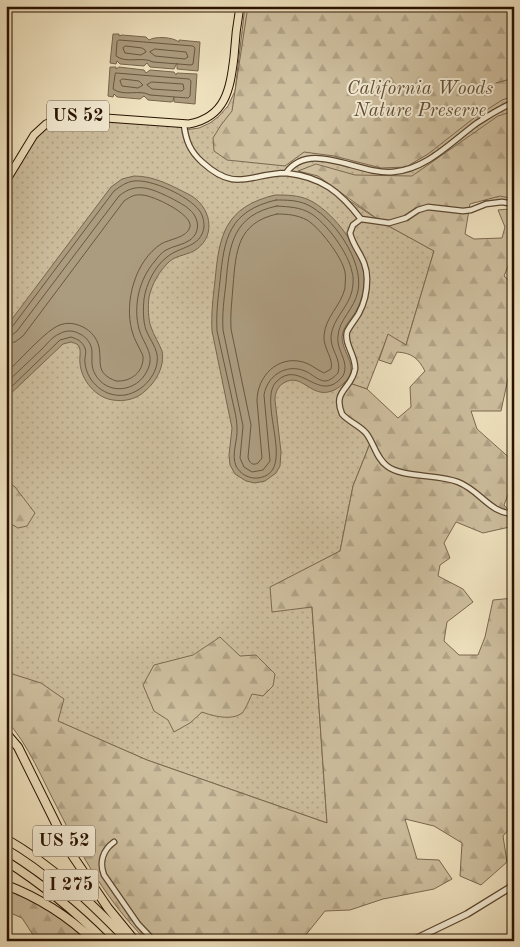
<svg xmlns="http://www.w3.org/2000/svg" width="520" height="947" font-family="'Old Standard TT',serif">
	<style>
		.grass { fill: url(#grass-dots); stroke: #7c6850 }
		.forest { fill: url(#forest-firs); stroke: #7c6850 }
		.water { fill: #ac9c7f; stroke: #78654c }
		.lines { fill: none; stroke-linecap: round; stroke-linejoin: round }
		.shore { stroke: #6a5740; stroke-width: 1 }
		.stream { stroke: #78654c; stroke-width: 1 }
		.pedestrian-casing { stroke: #5b4630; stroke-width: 5.5 }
		.minor-casing { stroke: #5b4630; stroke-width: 7 }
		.tertiary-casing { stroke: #5b4630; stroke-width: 8 }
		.primary-casing { stroke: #291200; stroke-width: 9 }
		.motorway-casing { stroke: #291200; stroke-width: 10 }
		.pedestrian { stroke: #f5edd6; stroke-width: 3 }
		.minor { stroke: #f5edd6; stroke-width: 4.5 }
		.tertiary { stroke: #f5edd6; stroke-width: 5.5 }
		.primary { stroke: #f0e3c0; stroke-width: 7 }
		.motorway { stroke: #f0e3c0; stroke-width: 8 }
		.labels { text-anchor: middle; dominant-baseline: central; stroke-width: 4; stroke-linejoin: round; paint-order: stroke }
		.shield { fill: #f5edd6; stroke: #665440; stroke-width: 1 }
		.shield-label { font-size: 18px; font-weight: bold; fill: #291200 }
		.park-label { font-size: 19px; font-style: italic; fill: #634f38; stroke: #f5edd6 }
	</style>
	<defs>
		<pattern id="grass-dots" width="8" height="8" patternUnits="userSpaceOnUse" patternTransform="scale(1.25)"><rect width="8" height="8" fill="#cebf9f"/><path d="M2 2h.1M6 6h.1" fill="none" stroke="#b1a387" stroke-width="1.8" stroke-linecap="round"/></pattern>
		<pattern id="forest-firs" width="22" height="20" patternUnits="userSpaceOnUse" patternTransform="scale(1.25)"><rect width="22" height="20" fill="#cebf9f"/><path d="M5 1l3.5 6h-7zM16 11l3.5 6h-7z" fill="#b1a387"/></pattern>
	</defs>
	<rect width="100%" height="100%" fill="#f0e3c0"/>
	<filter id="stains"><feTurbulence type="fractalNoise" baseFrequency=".004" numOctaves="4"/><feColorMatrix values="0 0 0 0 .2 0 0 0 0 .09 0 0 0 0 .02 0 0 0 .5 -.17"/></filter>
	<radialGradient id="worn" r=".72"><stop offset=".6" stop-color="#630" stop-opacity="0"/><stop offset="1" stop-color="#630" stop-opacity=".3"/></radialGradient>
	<path class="grass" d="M245,6h269v197l-185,-16 54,36 51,28 -28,94 -18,-10 -21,54 -18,-6 8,42 14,16 -18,45 -13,65 -70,37 42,19 15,216 -180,-63 -90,-39 -51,-27v-513l28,-46 30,-18 120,8 1,5 14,-2 11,-5 8,-6 10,-11 7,-15z"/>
	<path class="forest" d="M248,6h266v90l-12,4 -28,18 -46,36 -22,13 -25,1 -47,-12 -30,-4 -19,14 -58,-6 -13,-9 -1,-13 8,-13 11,-14z
		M514,111v88l-14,-3 -30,8 -5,30 9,5 28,-1 3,-11 -7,-17 11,-1 5,3v49l-5,3 -5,12 10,9v66l-13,60h-30l6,18 37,33v17l-10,26 10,11v10l-31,7 -27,-11 -12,21 6,15 -10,7 -2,11 25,13 10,13 -26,20 -3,19 15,14h19l7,-18 8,-37 21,-2v226l-11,12 4,26 -26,23 -21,-9 2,-33 -28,-17 -29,-7 12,40 22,1 13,19 -18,10 -51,10 -33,11 -25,1 -24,30h-154c-38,-37 -66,-86 -89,-132 -16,-30 -29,-64 -52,-89v-48l35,11 23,16 -6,22 89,39 180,63 -15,-216 -40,5 -2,-25 70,-36 13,-65 18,-45 -4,-7 -22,-16 -6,-17 10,-18 18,6 31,29 13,-11 -1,-20 15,-16c-7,-13 -13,-18 -28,-19l-6,12 -12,-4 9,-26 18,11 28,-94 -51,-28 -65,-47 -20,-5 18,-7 39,11 57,1 86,-60z
		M6,480l9,7 20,26 -8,13 -9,2 -12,-7z
		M220,637l20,19 16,-1 19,19 -2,12 -10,10 -11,-2c-3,6 -6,15 -10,19 -10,8 -30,3 -40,-1l-12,11 -16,9 -6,-12 -14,-9 -11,-26 11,-20 39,-10z
		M6,885l15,6 73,50h-57l-15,-23 -16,-7z"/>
	<path class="water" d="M113,34h6v2l3,-1 24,2 3,3c6,-4 24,-3 30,2v-2l21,2 -2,29 -21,-2v-6l-3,6 -24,-2 -3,-4 -3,3 -24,-2 -3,-3 -1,3 -6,-1z
		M110,67h6v2l3,-2 25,3 2,3 4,-3 24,2 2,3 1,-2 20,1 -2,30 -21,-2v-5l-1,4 -2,1 -23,-2 -4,-4 -4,3 -23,-2 -3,-3 -1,3 -5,-1z
		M134,176c21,0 38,10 56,19 20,11 27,39 7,54 -8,6 -20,6 -27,12 -11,10 -18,23 -21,36 -1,9 -1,22 2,30 3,9 8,16 11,24 3,15 -6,31 -17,40 -8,8 -21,11 -32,9 -17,-2 -32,-20 -33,-37 -1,-6 2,-13 -2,-18 -1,-1 -6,-3 -7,-3l-8,2 -57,54v-71l105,-140 11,-8z
		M275,195c12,0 23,0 34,5 22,10 47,43 54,67 2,8 2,17 0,26 -2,6 -3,12 -7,18 -5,9 -13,15 -14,26 0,16 19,31 2,46 -6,6 -15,11 -24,9 -14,-3 -22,-19 -38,-8 -5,4 -7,10 -7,16l6,52 -1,14 -4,7 -11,8 -10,2 -9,-2 -11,-7 -5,-9 -1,-10 3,-27 -20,-97c-1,-17 1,-33 3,-50 4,-46 10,-74 60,-86z"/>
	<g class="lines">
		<path class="shore" d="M119,40l74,6 2,2 -2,16 -2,1 -38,-3c-11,-6 -27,2 -37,-6l1,-14z
			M126,46l16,2 3,2 1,2 -5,3 -16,-2 -2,-5z
			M155,49l31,3 2,5 -3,2 -30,-3 -5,-4z
			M116,73l73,6 2,2 -1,15 -2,2 -38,-3c-11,-6 -26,2 -37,-6l2,-14z
			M123,79l16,2 4,4 -5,3 -16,-2 -2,-5z
			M152,82l31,2 1,5 -2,2 -30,-2 -5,-4z
			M276,200c10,0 20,0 30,4 27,12 58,57 52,87 -4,19 -19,28 -20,45 -2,15 12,25 5,40 -24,30 -43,-19 -67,6 -19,21 22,91 -18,96 -9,1 -18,-4 -22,-12 -5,-12 2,-26 1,-38 0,-11 -4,-23 -6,-34 -5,-21 -9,-42 -14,-63 -1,-17 1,-33 3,-50 4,-43 9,-70 56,-81z
			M277,206c12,1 23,1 33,7 16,9 39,41 42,59 2,6 1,13 0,19 -4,17 -19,27 -21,45 -1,14 11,23 7,37 -3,3 -8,8 -13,8 -7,0 -14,-8 -20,-10 -19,-8 -38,5 -41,24l6,66 -7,9 -11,2 -8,-5 -4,-9 3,-32 -20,-96c-1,-16 1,-31 3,-47 3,-38 7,-68 51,-77z
			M277,214c11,0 20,1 30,6 13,8 35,37 38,52 1,5 0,11 0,16 -4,18 -20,29 -21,48 -1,12 10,23 7,33l-7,4c-7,-3 -13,-9 -21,-11 -25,-7 -46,14 -46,39l5,57 -4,5c-5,3 -9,0 -10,-6l3,-32 -20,-96c-1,-14 1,-28 2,-43 3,-35 4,-63 44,-72z
			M6,330l6,-3 102,-136c7,-5 12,-9 20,-10 18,-2 54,15 65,29 4,5 5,11 5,17 -3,21 -24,19 -37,30 -12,9 -21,27 -23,42 -1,10 -1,22 2,31 3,8 9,15 11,24 3,19 -14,38 -32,41 -19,3 -38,-12 -40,-32 -1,-5 2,-10 0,-15 -3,-7 -8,-9 -14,-11l-11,3 -54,52
			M6,336l6,-1 5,-4 102,-135c18,-15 33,-7 52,2 7,4 14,7 19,12 9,8 11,22 0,30 -7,5 -17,6 -24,10 -5,3 -8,7 -11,11 -16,18 -22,45 -16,68 4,15 17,25 8,42 -10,21 -40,25 -52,3 -4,-7 -3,-14 -3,-22 0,-7 -5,-15 -12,-18 -7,-4 -14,-4 -21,0 -7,3 -12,10 -17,15 -12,11 -24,23 -36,34
			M6,343l9,-1 8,-6 101,-135c6,-4 10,-7 18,-6 10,0 51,19 48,32 -3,11 -21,12 -29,17 -26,17 -37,58 -29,87 2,9 8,17 11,25 1,16 -12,26 -27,25 -21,-8 -14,-18 -17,-34 -2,-9 -8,-16 -16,-20 -10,-5 -20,-5 -29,1 -14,9 -35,33 -48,45"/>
		<path class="stream" d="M507,6l7,8
			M496,83l18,-5"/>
		<g class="pedestrian-casing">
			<path id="pedestrian" d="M60,106l28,3"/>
		</g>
		<g class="minor-casing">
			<path id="minor" d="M184,125c2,16 6,26 18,37 34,31 46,12 84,11 24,-34 72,2 107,-1 34,-3 58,-30 84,-49 12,-8 24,-15 37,-21
				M286,173c36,4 54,19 75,46
				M361,219l-8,6 -3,8c4,17 17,25 17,46 0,12 -2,23 -8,34 -3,6 -9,12 -12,19 -3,13 9,23 8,37 -3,20 -23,21 -13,45 7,8 17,11 24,19 8,10 10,25 21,33 15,12 51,8 71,16 23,9 31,31 56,32
				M361,219l28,4 17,-5 12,-8 10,-3 35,4 8,-1 15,-6 16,-2 12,2
				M114,842c-11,8 -15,20 -10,33l34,49 16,17"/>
		</g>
		<g class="tertiary-casing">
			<path id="tertiary" d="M411,941l56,-27 47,-29"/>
		</g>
		<g class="primary-casing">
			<path id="primary" d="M6,181l28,-46 12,-11 11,-5 21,-3 111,8c37,-7 41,-35 45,-67 1,-17 3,-34 6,-51"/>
		</g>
		<g class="motorway-casing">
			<path id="motorway" d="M6,733l12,14 52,105 38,56 27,33
				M6,839c47,27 84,63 122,102
				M6,861c36,23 69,50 99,80
				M6,885c34,13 62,31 88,56"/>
		</g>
		<use href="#pedestrian" class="pedestrian"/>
		<use href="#minor" class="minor"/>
		<use href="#tertiary" class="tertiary"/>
		<use href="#primary" class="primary"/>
		<use href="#motorway" class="motorway"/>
	</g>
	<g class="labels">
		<g class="shield">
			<rect x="47" y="100.5" width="62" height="31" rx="4"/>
			<rect x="33" y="825.5" width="62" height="31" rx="4"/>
			<rect x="43.5" y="869.5" width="55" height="31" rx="4"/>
		</g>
		<g class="shield-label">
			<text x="78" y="116">US 52</text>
			<text x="64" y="841">US 52</text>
			<text x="71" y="885">I 275</text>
		</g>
		<g class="park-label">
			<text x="420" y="89">California Woods<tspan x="420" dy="22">Nature Preserve</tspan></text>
		</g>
	</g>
	<rect width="520" height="947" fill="none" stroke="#f0e3c0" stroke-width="25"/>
	<rect x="8" y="8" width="505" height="932" fill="none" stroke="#291200" stroke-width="2.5"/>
	<rect x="12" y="12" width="495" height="922" fill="none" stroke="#291200"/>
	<rect width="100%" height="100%" filter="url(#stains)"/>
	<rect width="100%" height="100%" fill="url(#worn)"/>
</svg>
